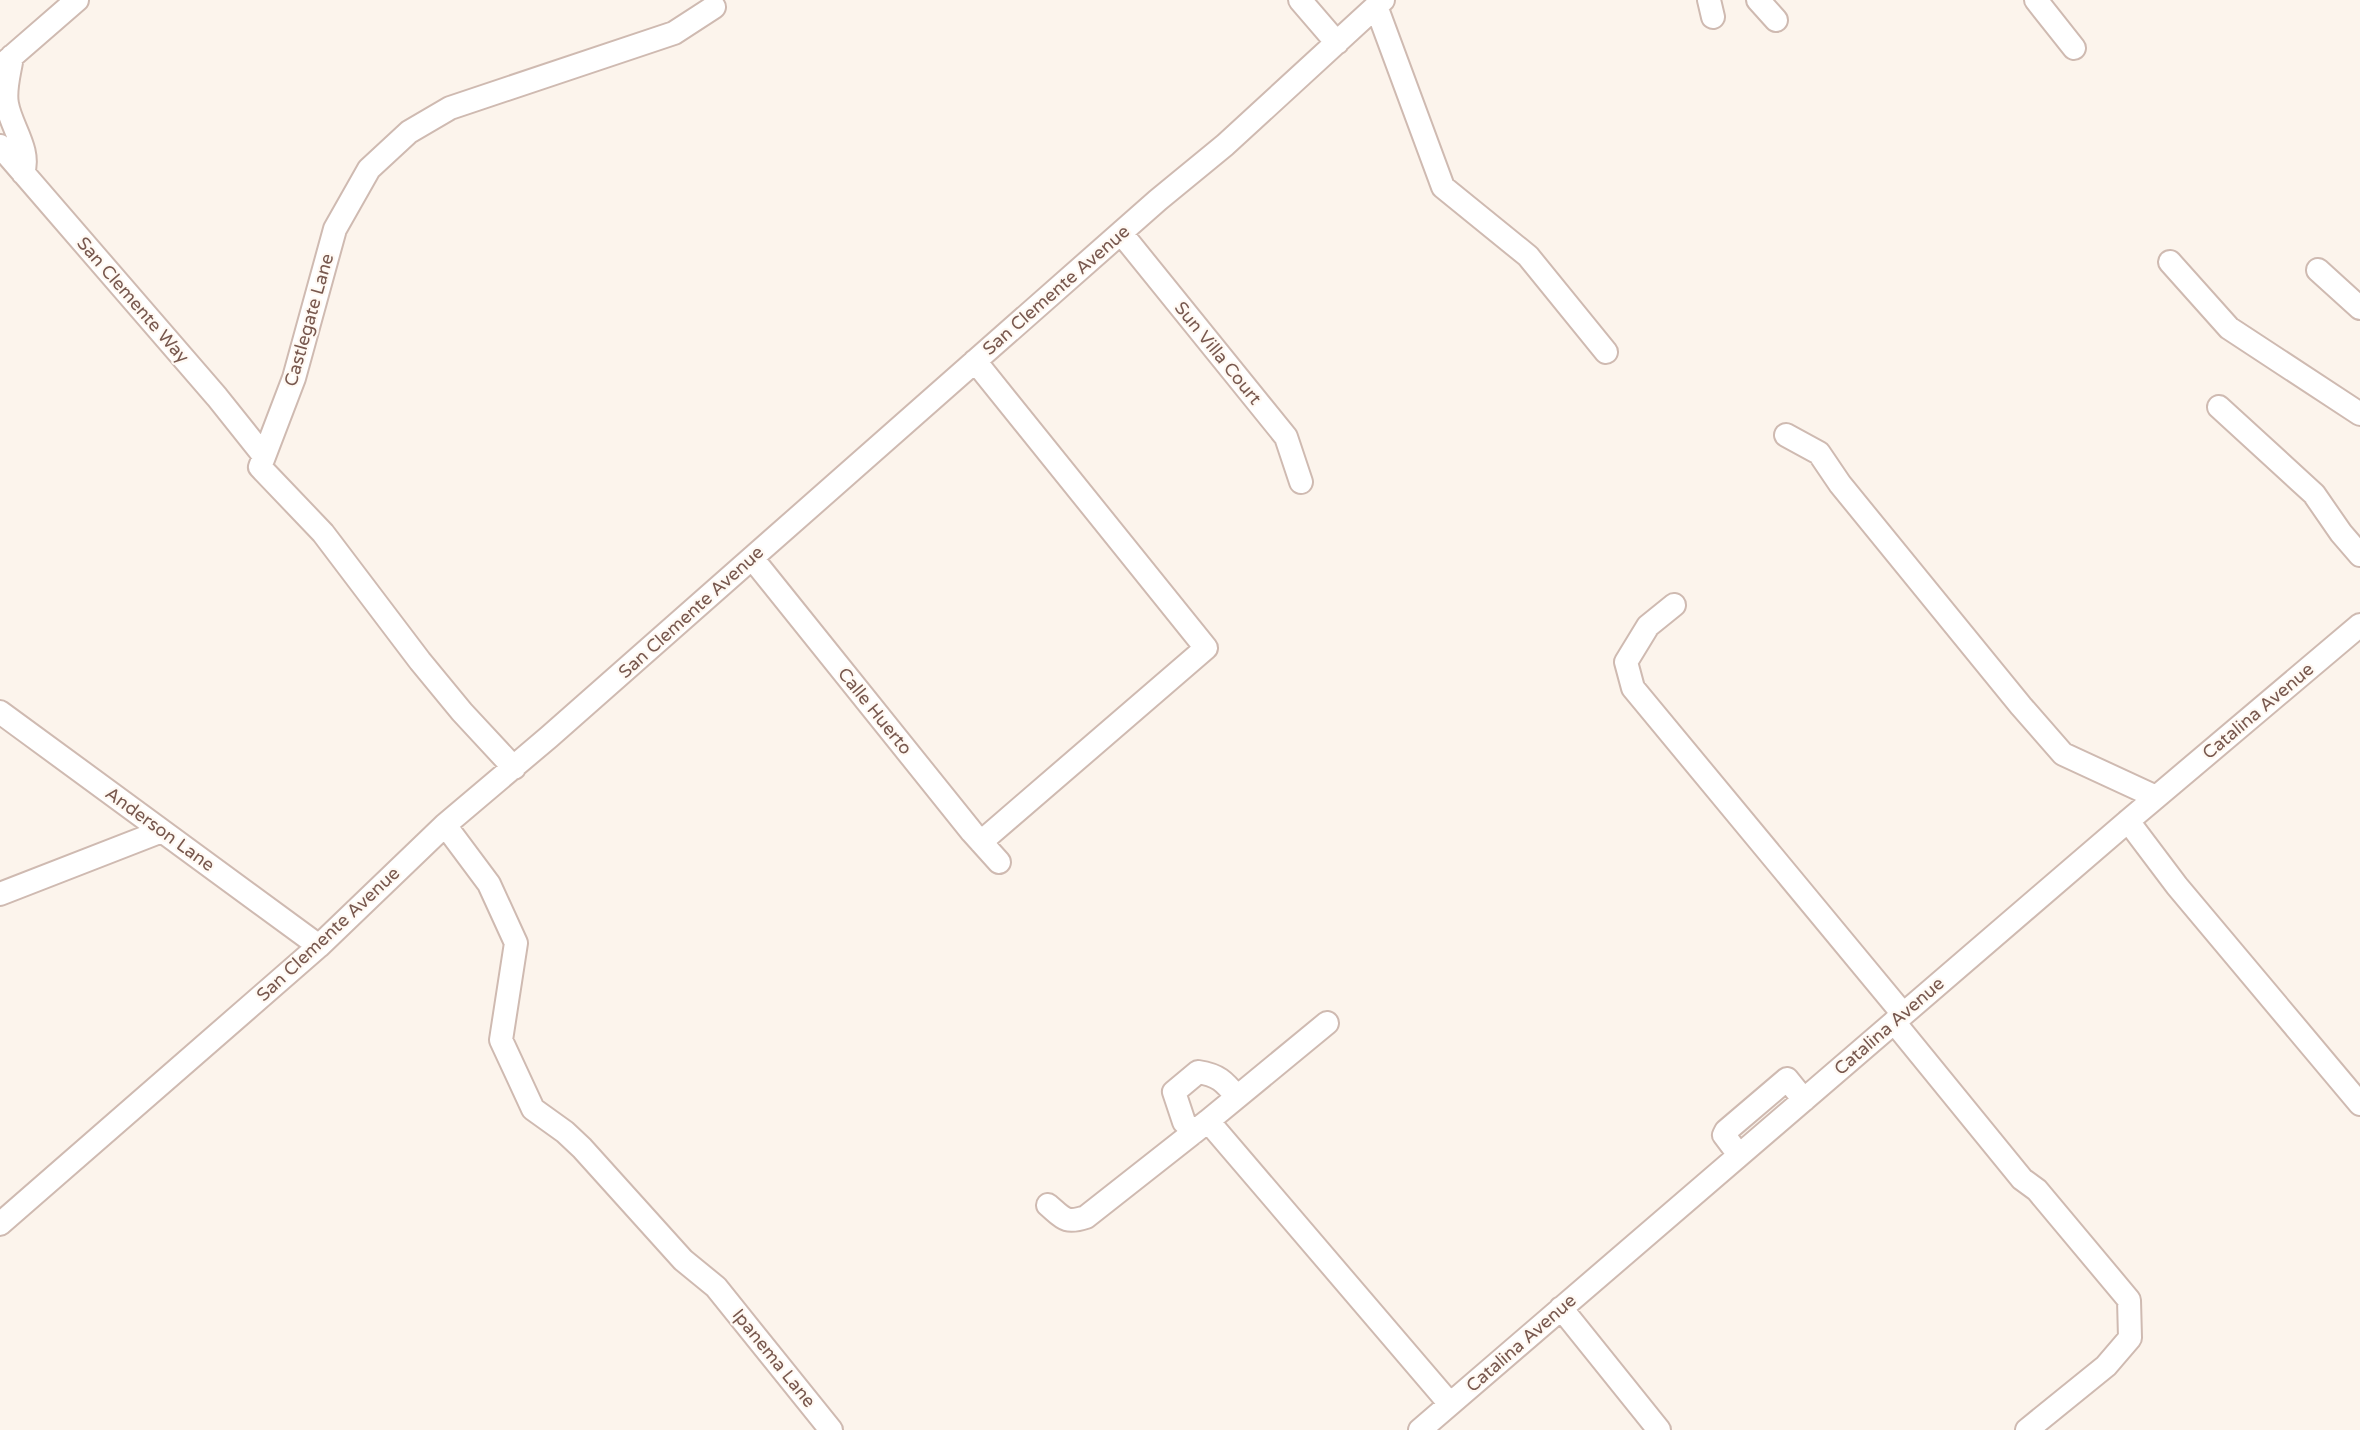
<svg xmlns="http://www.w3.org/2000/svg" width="2360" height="1430" font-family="'Varela Round',sans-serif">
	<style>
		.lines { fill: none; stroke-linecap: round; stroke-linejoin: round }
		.minor-casing { stroke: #cfbab1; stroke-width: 26 }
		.minor { stroke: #fff; stroke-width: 22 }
		.labels { text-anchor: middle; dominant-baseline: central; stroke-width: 4.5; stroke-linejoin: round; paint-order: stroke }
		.street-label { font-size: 18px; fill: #78584e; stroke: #fff9f3 }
	</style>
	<rect width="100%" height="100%" fill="#fcf4ec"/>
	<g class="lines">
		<g class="minor-casing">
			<path id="minor" d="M1300,0l37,43
				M1709,0l4,17
				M1758,0l18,20
				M2036,0l38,48
				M1376,6l67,181 85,69 78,96
				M12,56c-2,15 -8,33 -5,48 4,23 24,46 16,69
				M1,66l76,-66
				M0,146l217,251 47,59
				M1121,233l165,204 15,45
				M2170,262l59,66 131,86
				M2318,270l42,38
				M975,361l231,287 -225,194
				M2219,407l95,87 27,39 19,22
				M1786,435l33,18 21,31 181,222 42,48 93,43
				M752,558l220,274 27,30
				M1674,605l-26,21 -22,36 7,26 270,326
				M0,712l319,234
				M514,768l-52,-56 -42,-51 -97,-128 -63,-66 34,-89 41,-149 34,-60 40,-37 41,-24 224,-75 40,-26
				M2128,821l49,65 183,218
				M445,825l44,59 27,59 -15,97 32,69 32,23 17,16 101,112 33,27 115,143
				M0,894l162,-63
				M1894,1022l128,157 15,11 92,110 1,38 -24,28 -79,64
				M1208,1121l119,-98
				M1194,1132l-10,-10 -10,-30 24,-20c20,3 26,9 39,25
				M1739,1155l-15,-20 2,-4 61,-52 17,21
				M1048,1205c15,13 17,19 38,12l122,-96 242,283
				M0,1224l319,-278 126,-121 104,-88 609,-537 67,-55 158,-145
				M1561,1308l98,122
				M1420,1430l708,-609 232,-196"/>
		</g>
		<use href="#minor" class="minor"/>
	</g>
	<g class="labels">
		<g class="street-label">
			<text transform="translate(1056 290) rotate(-41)">San Clemente Avenue</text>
			<text transform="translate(133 300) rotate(49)">San Clemente Way</text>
			<text transform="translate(309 320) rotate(-74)">Castlegate Lane</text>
			<text transform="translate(1218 353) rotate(51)">Sun Villa Court</text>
			<text transform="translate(691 612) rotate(-42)">San Clemente Avenue</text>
			<text transform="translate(875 711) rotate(51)">Calle Huerto</text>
			<text transform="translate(2258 711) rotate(-40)">Catalina Avenue</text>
			<text transform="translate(160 829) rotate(36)">Anderson Lane</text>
			<text transform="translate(328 934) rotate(-43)">San Clemente Avenue</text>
			<text transform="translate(1889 1026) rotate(-41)">Catalina Avenue</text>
			<text transform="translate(1521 1343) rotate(-41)">Catalina Avenue</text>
			<text transform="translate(774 1358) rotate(51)">Ipanema Lane</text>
		</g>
	</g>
</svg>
